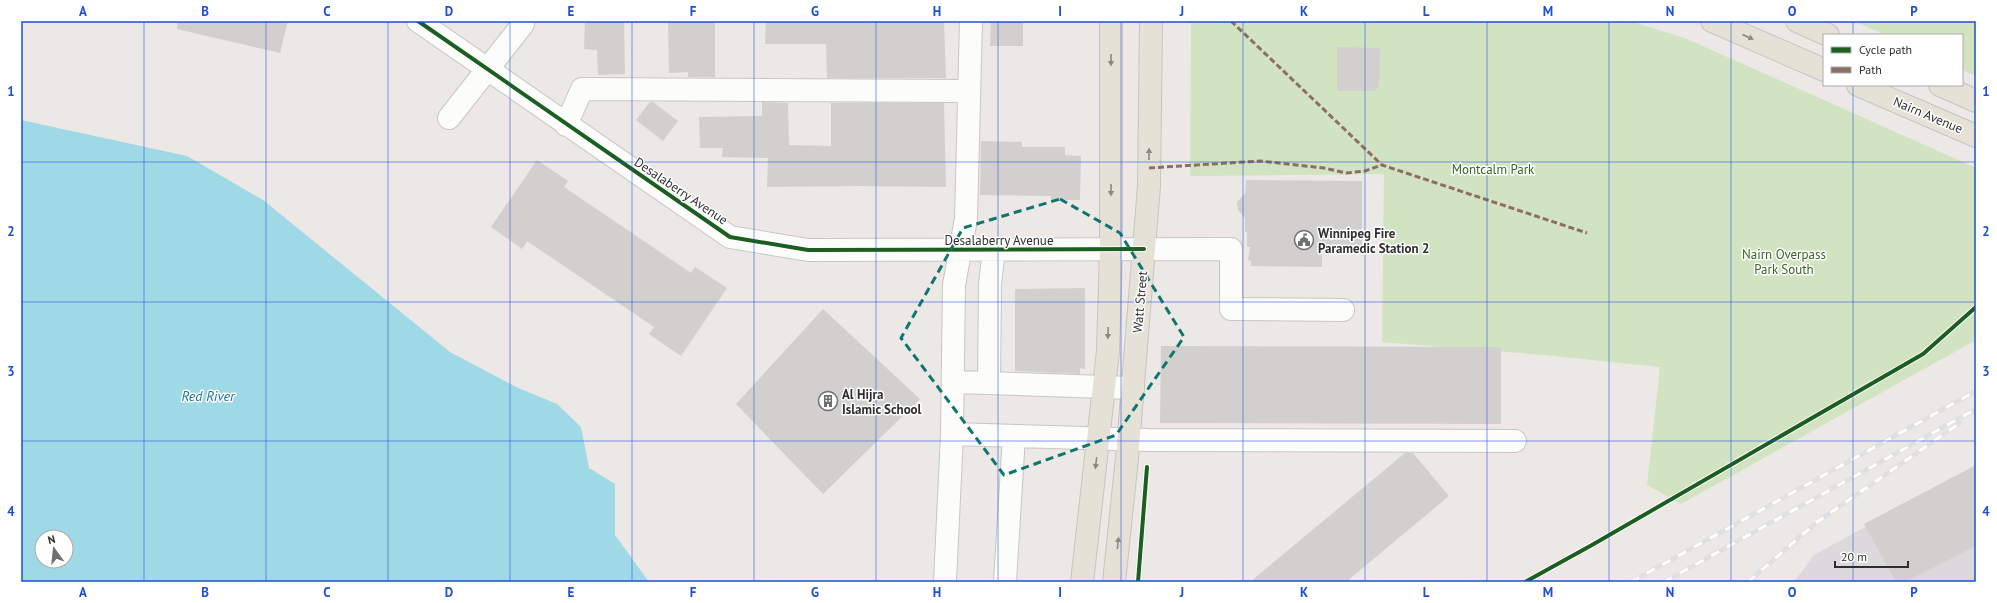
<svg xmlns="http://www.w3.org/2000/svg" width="1997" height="603" font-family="'PT Sans',sans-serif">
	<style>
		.industrial { fill: #dbd9db }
		.green { fill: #d1e3c1 }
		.water { fill: #9fd9e6; fill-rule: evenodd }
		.building { fill: #d2d0ce }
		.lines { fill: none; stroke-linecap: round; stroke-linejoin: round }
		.minor-casing { stroke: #c7c6c7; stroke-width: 24 }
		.major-casing { stroke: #c6c5c4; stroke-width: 24 }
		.minor { stroke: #fcfcfb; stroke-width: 22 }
		.major { stroke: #e6e1d7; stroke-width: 22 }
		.rail-casing { stroke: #dfe0e1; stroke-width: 4.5 }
		.rail { stroke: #fff; stroke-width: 3; stroke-dasharray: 9; stroke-linecap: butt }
		.quiet { stroke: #8d6e63; stroke-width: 3; stroke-dasharray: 6 3; stroke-linecap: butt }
		.cycleway-casing { stroke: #fff; stroke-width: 6 }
		.cycleway { stroke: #1b5e20; stroke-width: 4 }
		.oneway { fill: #8a8882 }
		.marked { fill: none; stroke: #0f766e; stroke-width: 3; stroke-dasharray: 8 5; stroke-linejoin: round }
		.grid { fill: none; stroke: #1d4ed8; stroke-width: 1; stroke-opacity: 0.55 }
		.labels { text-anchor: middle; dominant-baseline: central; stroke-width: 3; stroke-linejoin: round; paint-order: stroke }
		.street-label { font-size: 13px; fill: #2e2e2e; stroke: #fff }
		.park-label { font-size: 13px; fill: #356721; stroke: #fff }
		.poi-label { font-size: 13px; font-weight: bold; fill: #2e2e2e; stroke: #fff; text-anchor: start }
		.water-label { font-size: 14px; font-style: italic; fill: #187597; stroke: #fff }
		.neatline { fill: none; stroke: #1d4ed8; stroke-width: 1.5 }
		.grid-label { font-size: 13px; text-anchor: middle; font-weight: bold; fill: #1d4ed8 }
	</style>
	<rect width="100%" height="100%" fill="#ebe8e5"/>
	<path class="industrial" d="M1976,466v116h-182l20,-27z"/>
	<path class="green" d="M1191,21h440l56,18 289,129v172l-295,164 -34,-19 13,-118 -116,-12 -162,-13 2,-168 -194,2z
		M1854,21h122v55l-14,-6v-35h-77z"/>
	<path class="water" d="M21,120l166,36 76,44 187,152 66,35 41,17 24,23 8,41 26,16v51l34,47h-628zM42,537h24v24h-24z"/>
	<path class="building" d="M178,21h110l-8,32 -103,-24z
		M585,21h39l1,53 -27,1 -1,-25 -13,-1z
		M668,21h47v56h-27v-5l-19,1z
		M766,21h178l2,57h-119l-1,-34h-61z
		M991,21h32v25h-33z
		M1337,47l43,1 -1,38 -5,5h-37z
		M650,102h3l25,19 -15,20 -27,-21z
		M762,102l26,1 1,42 42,1v-43h113l2,84 -87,-1 -92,1 1,-29 -46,-1 1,-9h-23l-1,-31 63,-1z
		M981,141l41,1v5h43v8l16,1 -1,44h-29v-4l-71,-1z
		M537,160l31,21 -4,6 127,86 4,-6 32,21 -46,68 -32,-22 5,-7 -127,-86 -5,8 -31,-22z
		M1246,180l116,1v67h-40v19l-71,-1v-5l-3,-1 2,-13h-3v-15h-2v-14l-7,-8 -1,-8 8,-8z
		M1085,288v81l-5,-1v6l-65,-3v-82z
		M823,309l97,90 -97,95 -87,-90z
		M1161,346l340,1v77l-341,-1z
		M1405,453h8l36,43 -103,86h-96z
		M1976,465v81l-71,36h-9l-32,-58z"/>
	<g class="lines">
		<g class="minor-casing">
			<path id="minor" d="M418,21l312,216 78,13 423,-1v60l112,1
				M971,21l-5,198 -12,66 -2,149 197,6 366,1
				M449,118l74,-94v-3
				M566,125l16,-36 386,2
				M994,250l-4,34 -1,99 144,5
				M953,382l36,1
				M945,582l7,-148
				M1005,582l9,-146"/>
		</g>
		<g class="major-casing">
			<path id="major" d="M1712,21l112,49
				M1797,21l31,14
				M1858,85l118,51
				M1940,85l36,16
				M1082,582l26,-231 3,-102v-228
				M1114,582l13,-124 22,-272 2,-165"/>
		</g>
		<use href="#minor" class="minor"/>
		<use href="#major" class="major"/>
		<g class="rail-casing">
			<path id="rail" d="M1631,582l345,-191
				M1664,582l312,-173
				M1748,582l69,-60 143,-99"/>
		</g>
		<use href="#rail" class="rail"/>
		<path class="quiet" d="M1231,21l151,144 205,68
			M1149,168l111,-7 64,7 22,5 19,-2 17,-6"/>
		<g class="cycleway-casing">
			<path id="cycleway" d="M418,21l312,216 78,13 336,-1
				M1138,582l9,-115
				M1525,582l67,-37 331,-191 53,-47"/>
		</g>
		<use href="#cycleway" class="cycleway"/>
	</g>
	<defs><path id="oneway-solid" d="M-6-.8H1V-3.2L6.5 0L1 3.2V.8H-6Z"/></defs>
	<g class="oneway">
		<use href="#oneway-solid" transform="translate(1748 37) rotate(24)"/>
		<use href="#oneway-solid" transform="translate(1111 60) rotate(90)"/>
		<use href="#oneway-solid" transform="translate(1149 154) rotate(-89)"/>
		<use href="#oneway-solid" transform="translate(1111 190) rotate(90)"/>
		<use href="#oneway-solid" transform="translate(1108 333) rotate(92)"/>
		<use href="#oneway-solid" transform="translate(1096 463) rotate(97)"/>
		<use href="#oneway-solid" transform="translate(1118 543) rotate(-84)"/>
	</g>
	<path class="marked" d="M1060,199l60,34 64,104 -68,98 -112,40 -103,-137 62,-110z"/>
	<path class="grid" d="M144,21v561M266,21v561M388,21v561M510,21v561M632,21v561M754,21v561M876,21v561M998,21v561M1121,21v561M1243,21v561M1365,21v561M1487,21v561M1609,21v561M1731,21v561M1853,21v14M1853,85v497M21,162h1955M21,302h1955M21,441h1955"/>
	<defs>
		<g id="civic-ring" transform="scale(1)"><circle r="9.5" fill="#fff" stroke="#706f6e" stroke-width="1.5"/><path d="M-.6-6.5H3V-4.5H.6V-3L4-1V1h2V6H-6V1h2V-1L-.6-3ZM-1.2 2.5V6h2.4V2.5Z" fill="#706f6e"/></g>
		<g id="building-ring" transform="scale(1)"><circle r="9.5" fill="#fff" stroke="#706f6e" stroke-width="1.5"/><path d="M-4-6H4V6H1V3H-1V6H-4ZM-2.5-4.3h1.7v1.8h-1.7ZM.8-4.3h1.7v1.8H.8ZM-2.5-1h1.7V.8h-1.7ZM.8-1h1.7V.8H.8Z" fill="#706f6e"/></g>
	</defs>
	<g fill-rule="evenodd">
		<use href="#civic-ring" x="1304" y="240"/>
		<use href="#building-ring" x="828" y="401"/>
	</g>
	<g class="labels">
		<g class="street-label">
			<text transform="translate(1928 115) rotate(23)">Nairn Avenue</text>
			<text transform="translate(681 191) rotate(34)">Desalaberry Avenue</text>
			<text x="999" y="240">Desalaberry Avenue</text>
			<text transform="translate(1140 302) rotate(-85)">Watt Street</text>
		</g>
		<g class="park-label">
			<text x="1493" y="169">Montcalm Park</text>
			<text x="1784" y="254">Nairn Overpass<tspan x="1784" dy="15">Park South</tspan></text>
		</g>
		<g class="poi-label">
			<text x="1318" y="233">Winnipeg Fire<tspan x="1318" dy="15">Paramedic Station 2</tspan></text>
			<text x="842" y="394">Al Hijra<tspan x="842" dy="15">Islamic School</tspan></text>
		</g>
		<g class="water-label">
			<text x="208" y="396">Red River</text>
		</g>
	</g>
	<rect width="1997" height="603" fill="none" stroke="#ffffff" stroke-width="44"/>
	<rect x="1823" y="34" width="140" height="52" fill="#ffffff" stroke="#ababab"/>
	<rect x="1831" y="47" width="20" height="6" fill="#1b5e20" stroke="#ababab"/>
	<text x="1859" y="54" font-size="12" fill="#2e2e2e">Cycle path</text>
	<rect x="1831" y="67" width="20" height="6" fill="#8d6e63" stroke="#ababab"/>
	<text x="1859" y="74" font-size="12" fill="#2e2e2e">Path</text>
	<g transform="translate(54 549) rotate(345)"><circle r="19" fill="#ffffff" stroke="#ababab"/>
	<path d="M0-3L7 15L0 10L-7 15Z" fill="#706f6e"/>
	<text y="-6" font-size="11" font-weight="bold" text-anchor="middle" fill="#2e2e2e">N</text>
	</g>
	<path d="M1835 561v6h73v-6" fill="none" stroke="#2e2e2e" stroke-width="2"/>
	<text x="1841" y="561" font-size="12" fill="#2e2e2e" stroke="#ffffff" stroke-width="3" paint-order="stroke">20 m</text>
	<rect x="22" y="22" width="1953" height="559" class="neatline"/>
	<g class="grid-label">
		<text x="83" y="16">A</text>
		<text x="205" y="16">B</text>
		<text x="327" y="16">C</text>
		<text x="449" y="16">D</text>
		<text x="571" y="16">E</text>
		<text x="693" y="16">F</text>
		<text x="815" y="16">G</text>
		<text x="937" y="16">H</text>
		<text x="1060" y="16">I</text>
		<text x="1182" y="16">J</text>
		<text x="1304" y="16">K</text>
		<text x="1426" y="16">L</text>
		<text x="1548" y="16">M</text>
		<text x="1670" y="16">N</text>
		<text x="1792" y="16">O</text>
		<text x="1914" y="16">P</text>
		<text x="11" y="96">1</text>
		<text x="1986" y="96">1</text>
		<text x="11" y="236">2</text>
		<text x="1986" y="236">2</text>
		<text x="11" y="376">3</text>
		<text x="1986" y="376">3</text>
		<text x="11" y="516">4</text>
		<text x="1986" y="516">4</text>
		<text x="83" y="597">A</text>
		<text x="205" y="597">B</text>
		<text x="327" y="597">C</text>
		<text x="449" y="597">D</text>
		<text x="571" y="597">E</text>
		<text x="693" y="597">F</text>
		<text x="815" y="597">G</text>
		<text x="937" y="597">H</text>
		<text x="1060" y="597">I</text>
		<text x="1182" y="597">J</text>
		<text x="1304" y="597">K</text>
		<text x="1426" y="597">L</text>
		<text x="1548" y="597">M</text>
		<text x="1670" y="597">N</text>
		<text x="1792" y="597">O</text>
		<text x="1914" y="597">P</text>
	</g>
</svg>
